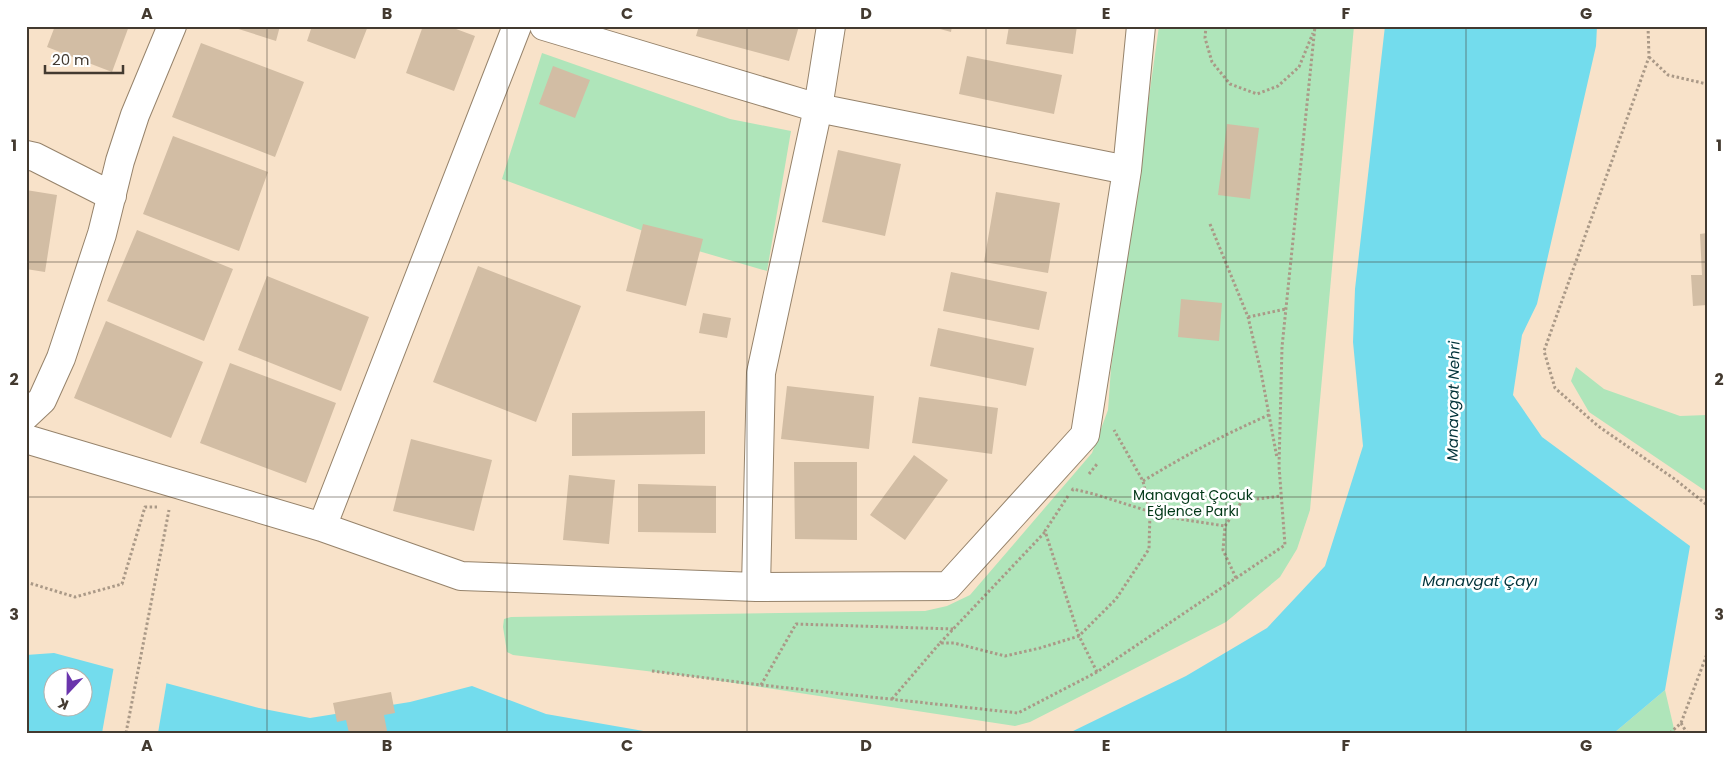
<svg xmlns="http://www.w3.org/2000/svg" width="1733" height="759" font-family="Poppins,sans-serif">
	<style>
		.green { fill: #afe5ba }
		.water { fill: #73dced; fill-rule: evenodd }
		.pier { fill: #f8e2c9 }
		.building { fill: #d2bda4 }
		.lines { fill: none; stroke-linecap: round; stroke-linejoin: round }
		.minor-casing { stroke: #96836b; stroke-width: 30 }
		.path { stroke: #aa9987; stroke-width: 3; stroke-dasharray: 2.5 2.5; stroke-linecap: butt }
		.minor { stroke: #fff; stroke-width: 28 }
		.grid { fill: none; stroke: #433a30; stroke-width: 1; stroke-opacity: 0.55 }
		.labels { text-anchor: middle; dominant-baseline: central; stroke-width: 5; stroke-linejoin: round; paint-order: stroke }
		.park-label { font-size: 14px; fill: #003616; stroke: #fff }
		.water-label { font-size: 15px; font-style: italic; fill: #003239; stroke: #fff }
		.neatline { fill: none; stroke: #433a30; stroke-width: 2 }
		.grid-label { font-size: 16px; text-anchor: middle; font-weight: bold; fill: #433a30 }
	</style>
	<rect width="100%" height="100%" fill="#f8e2c9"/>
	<path class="green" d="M1159,26h195l-44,484 -13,39 -17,28 -54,45 -196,100 -15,4 -327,-50 -175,-21 -6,-3 -4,-25 1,-8 7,-2 414,-6 22,-5 23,-11 122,-142 16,-43 3,-42z
		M542,53l188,66 61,12 -24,140 -72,-21 -193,-71z
		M1576,367l28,22 76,27 27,-1v77l-118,-80 -18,-31z
		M1665,690l10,43h-61z"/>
	<path class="water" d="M1385,26h212l-1,20 -59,258 -15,31 -9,60 29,42 148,109 -25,144 -51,43h-545l117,-57 81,-48 58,-62 38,-120 -10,-104 2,-53z
		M54,653l205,55 51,10 100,-16 62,-16 74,28 109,19h-629v-78zM52,676h30v30h-30z"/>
	<path class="pier" d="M114,666l53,14 -9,53h-56z"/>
	<path class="building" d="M55,26h74l-17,46 -65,-25z
		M229,26h51l-4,15z
		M312,26h56l-13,33 -48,-18z
		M423,26h25l27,10 -21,55 -48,-18z
		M699,26h100l-10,35 -93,-25z
		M929,26h23l-1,6z
		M1009,26h68l-4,28 -67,-10z
		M201,43l103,39 -29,75 -103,-40z
		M967,56l95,19 -8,39 -95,-20z
		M553,66l37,14 -15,38 -36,-14z
		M1227,124l32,4 -9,71 -32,-4z
		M173,136l95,36 -29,79 -96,-37z
		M838,150l63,14 -16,72 -63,-14z
		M26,190l31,5 -12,77 -19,-3z
		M996,192l64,11 -12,70 -64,-11z
		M643,224l60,15 -17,67 -60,-15z
		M137,230l96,39 -29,72 -97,-40z
		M1707,233v72l-14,1 -2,-31h11l-2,-41z
		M478,266l103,40 -45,116 -103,-40z
		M951,272l96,20 -8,38 -96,-19z
		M267,276l102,41 -28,74 -103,-41z
		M1181,299l41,4 -3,38 -41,-4z
		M703,313l28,5 -4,20 -28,-5z
		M106,321l97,41 -32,76 -97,-40z
		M938,328l96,20 -8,38 -96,-20z
		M230,363l106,40 -30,80 -106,-40z
		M787,386l87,10 -5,53 -88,-10z
		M919,397l79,11 -6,46 -80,-11z
		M705,411v43l-133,2v-43z
		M411,439l81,21 -18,71 -81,-20z
		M914,455l34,25 -43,60 -35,-25z
		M794,462h63v78l-62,-1z
		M569,475l46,5 -6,64 -46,-4z
		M638,484l78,2v47l-78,-1z
		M391,692l4,21 -11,2 3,16 -38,2 -3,-13 -9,2 -4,-19z"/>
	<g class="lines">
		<g class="minor-casing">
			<path id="minor" d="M544,26l274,82 309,62
				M26,155l9,2 77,39
				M26,415l16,-15 19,-42 41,-124 18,-73 15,-46 37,-89
				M26,439l296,88 195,-501
				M322,527l139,49 295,11 192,-1 137,-151 42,-265 14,-144
				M756,587l5,-214 57,-265 13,-82"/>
		</g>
		<path class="path" d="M1206,26l-1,12 7,24 18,22 27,10 21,-8 21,-19 14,-34
			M1648,26l1,31 -105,294 11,37 43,38 78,54 31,25
			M1649,57l19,18 39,9
			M1210,224l38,93 13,55 16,86
			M1248,317l38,-8
			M1089,474l8,-10
			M1143,481c41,-25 82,-47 126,-66
			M1072,491l1,-2 21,5 73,23 58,9
			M1068,496l-23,35 34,105 18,36
			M1236,578l-13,-28 2,-24 17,-25 39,-5
			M26,582l49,15 47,-13 23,-77h12
			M940,643l105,-111
			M652,671l109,14 257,28 79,-41 188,-127 -6,-79 3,-119 33,-321
			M761,685l35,-61 157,5
			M892,699l48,-56h14l51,13 35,-8 39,-12 37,-37 33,-50 1,-37 -7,-31 -29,-51
			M1681,723l6,10
			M126,733l43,-223
			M1670,733l11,-10 26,-69"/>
		<use href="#minor" class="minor"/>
	</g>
	<path class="grid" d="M267,26v707M507,26v707M747,26v707M986,26v707M1226,26v707M1466,26v707M26,262h1681M26,497h1681"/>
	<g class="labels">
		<g class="park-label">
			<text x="1193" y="495">Manavgat Çocuk<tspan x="1193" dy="16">Eğlence Parkı</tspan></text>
		</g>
		<g class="water-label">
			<text transform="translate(1453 401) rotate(-89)">Manavgat Nehri</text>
			<text x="1480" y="580">Manavgat Çayı</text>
		</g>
	</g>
	<rect width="1733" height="759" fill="none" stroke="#ffffff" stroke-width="55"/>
	<g transform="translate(68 692) rotate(202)"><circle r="24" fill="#ffffff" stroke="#b4b0ac"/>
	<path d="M0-4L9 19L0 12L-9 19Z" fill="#6a35ac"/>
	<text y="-8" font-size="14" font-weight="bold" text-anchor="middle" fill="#433a30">K</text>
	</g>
	<path d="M45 65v8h78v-8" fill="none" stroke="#433a30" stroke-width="2.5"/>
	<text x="52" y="65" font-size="15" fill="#433a30" stroke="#ffffff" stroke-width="4" paint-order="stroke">20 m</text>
	<rect x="28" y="28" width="1678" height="704" class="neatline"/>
	<g class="grid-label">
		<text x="147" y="19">A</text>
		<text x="387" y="19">B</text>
		<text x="627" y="19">C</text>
		<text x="866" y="19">D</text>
		<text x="1106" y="19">E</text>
		<text x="1346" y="19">F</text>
		<text x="1586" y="19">G</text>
		<text x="14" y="151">1</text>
		<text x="1719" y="151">1</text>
		<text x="14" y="385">2</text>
		<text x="1719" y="385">2</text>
		<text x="14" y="620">3</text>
		<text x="1719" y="620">3</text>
		<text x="147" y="751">A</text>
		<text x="387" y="751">B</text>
		<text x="627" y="751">C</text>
		<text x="866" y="751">D</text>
		<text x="1106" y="751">E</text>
		<text x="1346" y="751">F</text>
		<text x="1586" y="751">G</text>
	</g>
</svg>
